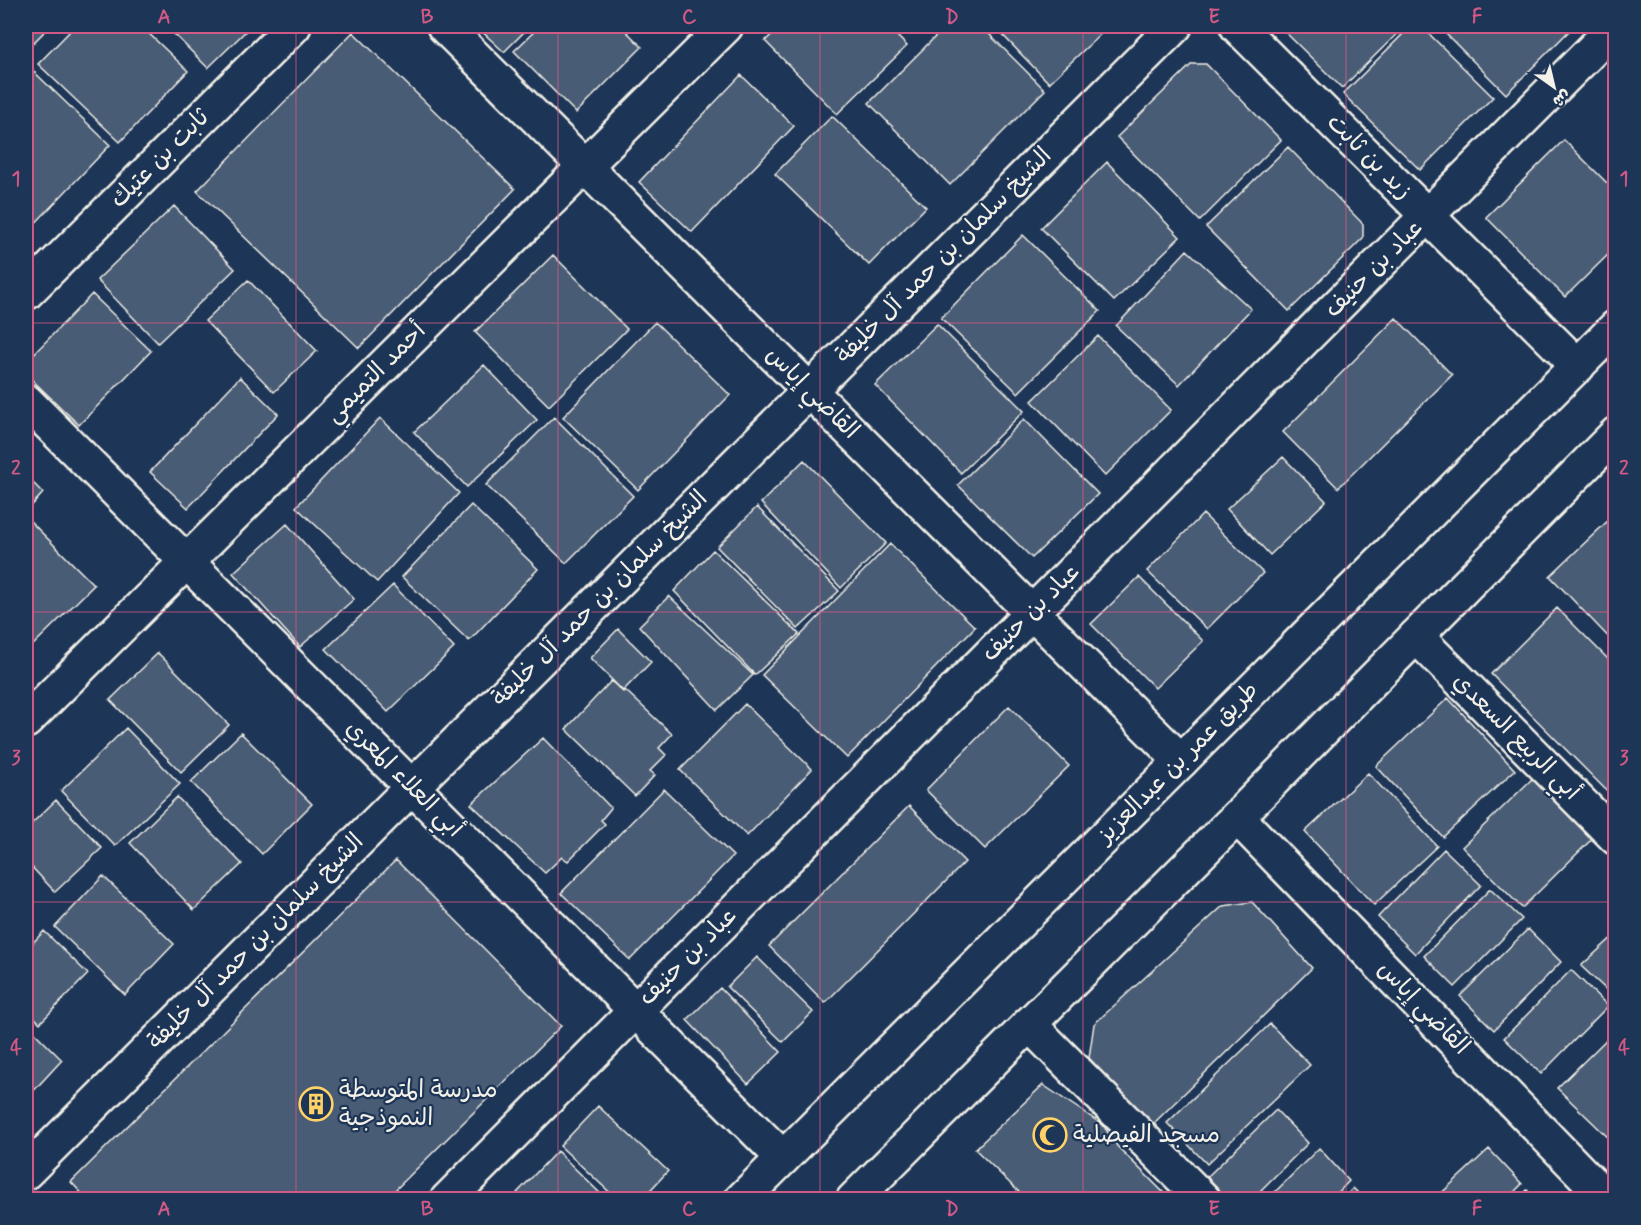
<svg xmlns="http://www.w3.org/2000/svg" width="1641" height="1225" font-family="Mynerve,'Playpen Sans Arabic',sans-serif">
	<style>
		.building { fill: #485b74; stroke: #f4f1e8; stroke-width: 1.5 }
		.lines { fill: none; stroke-linecap: round; stroke-linejoin: round }
		.minor-casing { stroke: #f4f1e8; stroke-width: 38 }
		.major-casing { stroke: #f4f1e8; stroke-width: 38 }
		.minor { stroke: #1d3557; stroke-width: 33 }
		.major { stroke: #1d3557; stroke-width: 33 }
		.grid { fill: none; stroke: #d15985; stroke-width: 1.5; stroke-opacity: 0.55 }
		.labels { text-anchor: middle; dominant-baseline: central; stroke-width: 4.5; stroke-linejoin: round; paint-order: stroke }
		.street-label { font-size: 24px; fill: #f4f1e8; stroke: #1d3557 }
		.poi-label { font-size: 24px; fill: #f4f1e8; stroke: #1d3557; text-anchor: start }
		.neatline { fill: none; stroke: #d15985; stroke-width: 2 }
		.grid-label { font-size: 20px; text-anchor: middle; font-weight: bold; fill: #d15985 }
	</style>
	<rect width="100%" height="100%" fill="#1d3557"/>
	<filter id="ink" filterUnits="userSpaceOnUse"><feTurbulence type="fractalNoise" baseFrequency=".0167" numOctaves="2"/><feDisplacementMap in="SourceGraphic" scale="12" xChannelSelector="R" yChannelSelector="G"/><feConvolveMatrix kernelMatrix="1 2 1 2 8 2 1 2 1" color-interpolation-filters="sRGB"/></filter>
	<g filter="url(#ink)">
		<path class="building" d="M26,26h24l-22,22 -2,-3z
			M75,26h66l47,45 -68,71 -82,-78z
			M166,26h85l-43,42z
			M476,26h54l-26,26z
			M540,26h81l21,21 -66,66 -62,-62z
			M781,26h106l20,20 -70,68 -72,-73z
			M946,26h35l64,64 -95,95 -81,-82z
			M994,26h115l-60,57z
			M1279,26h126l-63,62z
			M1411,26h10l72,71 -73,73 -77,-76z
			M1438,26h136l-68,68z
			M353,32l162,157 -156,159 -162,-157z
			M1192,64h14l75,76 -81,81 -83,-84z
			M29,67l81,78 -84,88v-163z
			M741,75l53,51 -102,106 -53,-50z
			M832,116l94,91 -57,58 -94,-91z
			M1564,140l52,52v55l-51,50 -79,-80z
			M1288,147l75,77v14l-74,73 -83,-84z
			M1107,162l73,75 -66,64 -73,-73z
			M174,206l61,63 -77,74 -61,-63z
			M1023,235l77,76 -82,82 -77,-75z
			M1187,250l64,59 -72,76 -63,-59z
			M553,255l74,74 -78,77 -74,-74z
			M248,280l69,71 -43,41 -69,-71z
			M92,294l59,57 -72,74 -53,-51v-12z
			M1396,318l56,57 -114,113 -55,-56z
			M655,322l75,73 -92,95 -75,-73z
			M937,324l87,87 -63,62 -86,-88z
			M1098,336l73,74 -66,66 -73,-75z
			M484,365l53,55 -70,67 -53,-55z
			M240,377l38,37 -90,94 -38,-36z
			M554,417l79,79 -67,67 -80,-78z
			M380,418l79,75 -82,89 -81,-75z
			M1024,419l74,75 -66,64 -74,-73z
			M1283,457l43,44 -56,54 -43,-46z
			M804,460l82,83 -45,45 -80,-85z
			M26,476l17,17 -17,19z
			M471,505l67,64 -69,72 -67,-64z
			M757,507l82,84 -41,38 -81,-82z
			M1203,514l60,59 -56,56 -60,-58z
			M1616,516v129l-66,-69 62,-59z
			M28,519l66,66 -68,67v-131z
			M287,524l67,75 -54,48 -67,-74z
			M890,544l85,83 -128,131 -85,-83z
			M713,550l86,84 -44,41 -81,-84z
			M1139,577l64,64 -48,47 -64,-64z
			M393,585l61,63 -66,64 -62,-63z
			M669,596l84,79 -36,35 -78,-84z
			M1557,608l59,59v113l-10,10 -115,-116z
			M618,629l33,33 -28,29 -33,-33z
			M158,653l71,72 -48,47 -71,-72z
			M611,681l12,11 2,-2 47,44 -13,14 7,7 -16,16 5,4 -20,21 -69,-67z
			M1448,698l67,72 -72,67 -67,-71z
			M745,704l67,65 -65,67 -67,-66z
			M1009,706l60,60 -84,83 -59,-59z
			M126,728l54,56 -65,62 -54,-55z
			M241,733l71,71 -50,50 -71,-72z
			M543,738l68,70 -10,12 4,4 -37,37 -6,-4 -17,16 -74,-69z
			M1368,773l69,73 -63,59 -69,-73z
			M1535,776l60,60 -73,72 -60,-61z
			M664,789l69,67 -103,104 -69,-67z
			M177,797l65,67 -48,46 -64,-67z
			M56,800l46,48 -47,44 -29,-31v-32z
			M909,806l56,56 -140,141 -56,-57z
			M1444,849l37,36 -66,69 -37,-37z
			M396,860l165,166 -176,174h-297l-17,-18z
			M103,876l71,68 -49,51 -70,-68z
			M1490,889l32,30 -67,68 -31,-31z
			M1252,902l60,66 -161,158 -62,-68 5,-34 129,-118z
			M26,910l8,9 -8,8z
			M1528,929l33,33 -67,68 -34,-34z
			M44,931l44,43 -48,49 -14,-14v-59z
			M1616,934v63l-1,1 -34,-32z
			M757,957l56,55 -30,30 -56,-55z
			M1571,970l37,36 -67,68 -37,-36z
			M720,988l61,64 -33,32 -61,-64z
			M26,1024l36,36 -36,39z
			M1270,1024l40,41 -103,99 -40,-41z
			M1616,1030v115l-59,-57z
			M1043,1085l60,40 14,21 54,54h-144l-52,-51z
			M598,1106l70,65 -27,29h-23l-58,-54z
			M1276,1110l32,33 -57,57h-22l-22,-23z
			M1319,1148l30,33 -18,19h-64z
			M1489,1149l33,35 -16,16h-72z
			M557,1151l50,49h-83l-7,-7z
			M1353,1188l12,12h-23z
			M1527,1190l9,10h-18z"/>
		<g class="lines">
			<g class="minor-casing">
				<path id="minor" d="M444,26l737,735
					M1237,26l341,340
					M26,293l268,-267
					M26,401l757,757
					M1416,636l200,202
					M26,721l700,-695
					M1237,817l371,383
					M1029,1024l175,176
					M26,1172l1149,-1146
					M447,1200l1169,-1174"/>
			</g>
			<g class="major-casing">
				<path id="major" d="M741,1200l875,-873
					M853,1200l384,-383 379,-383"/>
			</g>
			<use href="#minor" class="minor"/>
			<use href="#major" class="major"/>
		</g>
	</g>
	<path class="grid" d="M296,26v1174M558,26v1174M820,26v1174M1083,26v1174M1346,26v1174M26,323h1590M26,612h1590M26,902h1590"/>
	<defs>
		<g id="building-ring" transform="scale(1.725)"><circle r="9.5" fill="#1d3557" stroke="#ffd166" stroke-width="1.5"/><path d="M-4-6H4V6H1V3H-1V6H-4ZM-2.5-4.3h1.7v1.8h-1.7ZM.8-4.3h1.7v1.8H.8ZM-2.5-1h1.7V.8h-1.7ZM.8-1h1.7V.8H.8Z" fill="#ffd166"/></g>
		<g id="mosque-ring" transform="scale(1.725)"><circle r="9.5" fill="#1d3557" stroke="#ffd166" stroke-width="1.5"/><path d="M3.5-4.9A6 6 0 1 0 3.5 4.9A5 5 0 1 1 3.5-4.9Z" fill="#ffd166"/></g>
	</defs>
	<g fill-rule="evenodd">
		<use href="#building-ring" x="316" y="1104"/>
		<use href="#mosque-ring" x="1050" y="1135"/>
	</g>
	<g class="labels">
		<g class="street-label">
			<text transform="translate(1369 157) rotate(45)">زيد بن ثابت</text>
			<text transform="translate(160 159) rotate(-45)">ثابت بن عتيك</text>
			<text transform="translate(944 256) rotate(-45)">الشيخ سلمان بن حمد آل خليفة</text>
			<text transform="translate(1374 269) rotate(-45)">عباد بن حنيف</text>
			<text transform="translate(376 373) rotate(-45)">أحمد التميمي</text>
			<text transform="translate(812 393) rotate(45)">القاضي إياس</text>
			<text transform="translate(600 599) rotate(-45)">الشيخ سلمان بن حمد آل خليفة</text>
			<text transform="translate(1031 613) rotate(-45)">عباد بن حنيف</text>
			<text transform="translate(1516 737) rotate(45)">أبي الربيع السعدي</text>
			<text transform="translate(1178 763) rotate(-45)">طريق عمر بن عبدالعزيز</text>
			<text transform="translate(404 779) rotate(45)">أبي العلاء المعري</text>
			<text transform="translate(256 942) rotate(-45)">الشيخ سلمان بن حمد آل خليفة</text>
			<text transform="translate(688 957) rotate(-45)">عباد بن حنيف</text>
			<text transform="translate(1423 1008) rotate(46)">القاضي إياس</text>
		</g>
		<g class="poi-label">
			<text x="339" y="1090">مدرسة المتوسطة<tspan x="339" dy="28">النموذجية</tspan></text>
			<text x="1073" y="1135">مسجد الفيصلية</text>
		</g>
	</g>
	<rect width="1641" height="1225" fill="none" stroke="#1d3557" stroke-width="66"/>
	<g transform="translate(1554 87) rotate(146)" stroke="#1d3557" stroke-width="4.5" paint-order="stroke">
	<path d="M0-4.5L10 22L0 15L-10 22Z" fill="#f4f1e8"/>
	<text y="-9" font-size="16" font-weight="bold" text-anchor="middle" fill="#f4f1e8">ش</text>
	</g>
	<rect x="33" y="33" width="1575" height="1159" class="neatline"/>
	<g class="grid-label">
		<text x="164" y="23">A</text>
		<text x="427" y="23">B</text>
		<text x="689" y="23">C</text>
		<text x="952" y="23">D</text>
		<text x="1214" y="23">E</text>
		<text x="1477" y="23">F</text>
		<text x="16" y="185">1</text>
		<text x="1624" y="185">1</text>
		<text x="16" y="474">2</text>
		<text x="1624" y="474">2</text>
		<text x="16" y="764">3</text>
		<text x="1624" y="764">3</text>
		<text x="16" y="1054">4</text>
		<text x="1624" y="1054">4</text>
		<text x="164" y="1215">A</text>
		<text x="427" y="1215">B</text>
		<text x="689" y="1215">C</text>
		<text x="952" y="1215">D</text>
		<text x="1214" y="1215">E</text>
		<text x="1477" y="1215">F</text>
	</g>
</svg>
